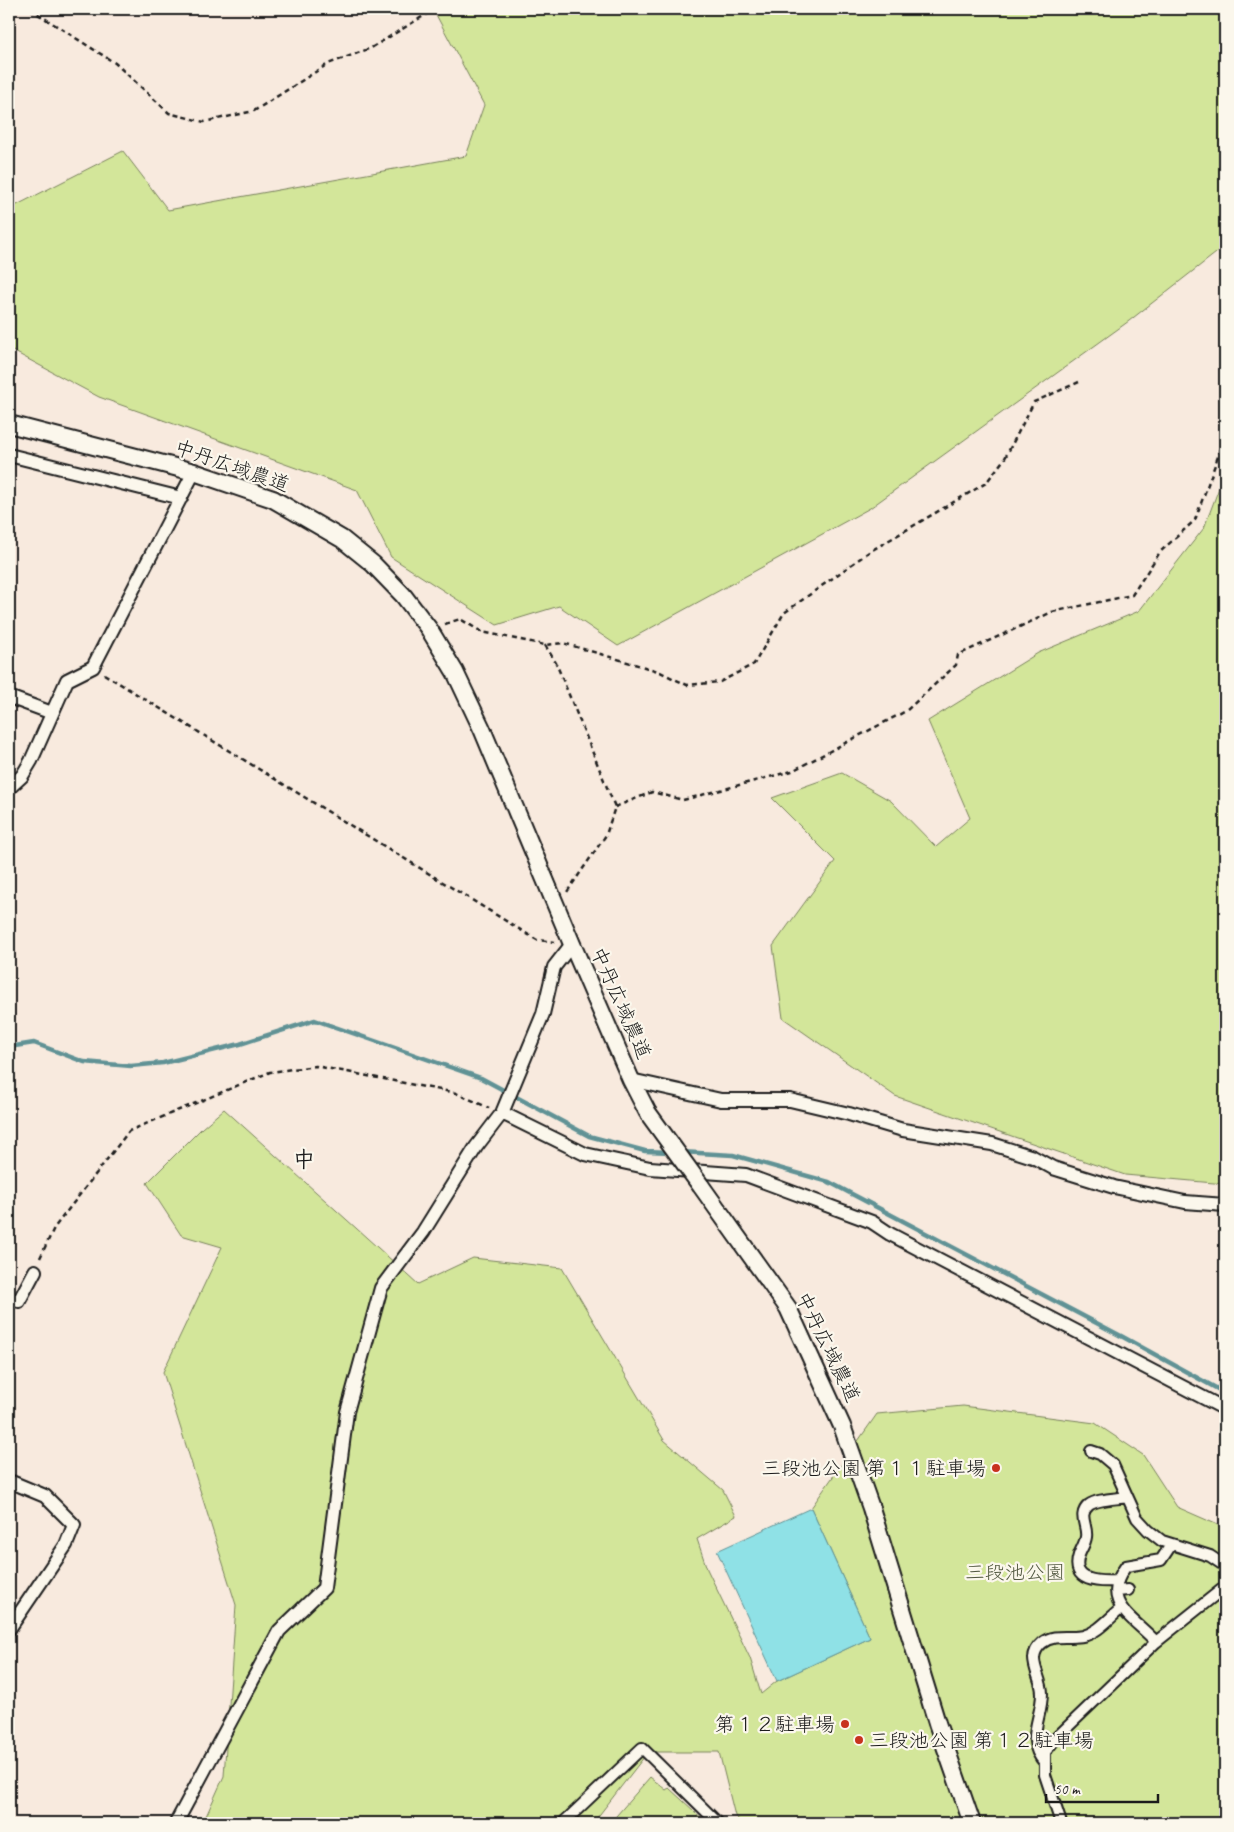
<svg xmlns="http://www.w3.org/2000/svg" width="1234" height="1832" font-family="Caveat,'Klee One',sans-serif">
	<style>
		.green { fill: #d3e69a; stroke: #78815b }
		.water { fill: #8fe1e6; stroke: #619295 }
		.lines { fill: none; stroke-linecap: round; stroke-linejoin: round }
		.stream { stroke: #619295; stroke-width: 4.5 }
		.pedestrian-casing { stroke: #1c1c1c; stroke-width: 14 }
		.minor-casing { stroke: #1c1c1c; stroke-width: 16 }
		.tertiary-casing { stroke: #1c1c1c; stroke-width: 20 }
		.path { stroke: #1c1c1c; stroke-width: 2.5; stroke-dasharray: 5 4; stroke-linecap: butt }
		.pedestrian { stroke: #fbf7ec; stroke-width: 10 }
		.minor { stroke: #fbf7ec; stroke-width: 12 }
		.tertiary { stroke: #fbf7ec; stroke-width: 16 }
		.tertiary-bridge-casing { stroke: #1c1c1c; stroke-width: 20; stroke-linecap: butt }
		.tertiary-bridge { stroke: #fbf7ec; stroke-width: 16 }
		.poi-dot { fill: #c8321e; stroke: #fbf7ec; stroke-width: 2 }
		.labels { text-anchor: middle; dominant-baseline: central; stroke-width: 4.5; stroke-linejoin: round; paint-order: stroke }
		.street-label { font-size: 20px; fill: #1c1c1c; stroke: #fbf7ec }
		.poi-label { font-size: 20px; fill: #1c1c1c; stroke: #fbf7ec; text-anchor: end }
		.park-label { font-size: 20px; fill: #535942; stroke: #fbf7ec }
		.quarter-label { font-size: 22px; font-weight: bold; fill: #1c1c1c; stroke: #fbf7ec }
	</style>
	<rect width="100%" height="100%" fill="#f8eade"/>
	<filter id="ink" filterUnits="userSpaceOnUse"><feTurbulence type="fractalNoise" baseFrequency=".02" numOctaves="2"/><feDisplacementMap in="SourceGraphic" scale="10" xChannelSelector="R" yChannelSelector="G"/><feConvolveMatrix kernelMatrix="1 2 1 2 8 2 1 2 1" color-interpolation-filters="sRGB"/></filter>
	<g filter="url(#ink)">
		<path class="green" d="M433,9h792v237l-96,75 -259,187 -252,138 -59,-40 -62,19 -106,-68 -34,-67 -258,-93 -90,-48v-140l114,-58 45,59 298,-54 18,-51z
			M1225,472v712l-100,-9 -230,-79 -112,-78 -10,-72 62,-85 -63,-63 70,-25 49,28 45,46 34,-29 -42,-97 110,-68 101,-42 65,-83z
			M224,1109l194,175 55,-26 89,10 102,172 59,50 13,26 -39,23 10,30 43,89 11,36 16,-13 93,-43 -59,-130 66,-94 86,-8 132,17 48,32 34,52 48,21v295h-483l-7,-7 -16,-64h-71l-55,71h-390l21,-47 12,-171 -73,-233 59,-125 -41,-12 -34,-52 55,-55z
			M650,1777l16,13 3,-2 38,35h-97z"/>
		<path class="water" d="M811,1508l59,130 -93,43 -60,-130z"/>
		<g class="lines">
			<path class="stream" d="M9,1051l6,-5 19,-3 50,19 47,4 32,-3 77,-19 75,-24 166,58 108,58 56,15 26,1
				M681,1152l52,3 96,27 294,155 102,56"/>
			<g class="pedestrian-casing">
				<path id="pedestrian" d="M1091,1451l9,3 13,11 24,53 11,12 14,11 48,15 15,10
					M1117,1581c-18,1 -47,1 -38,-26 2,-6 6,-11 7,-18 2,-11 -9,-22 3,-32 8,-6 27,-6 38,-8
					M1117,1591l11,-1
					M1156,1642c-23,-25 -57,-39 -30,-76l35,-6 10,-15
					M1045,1763c-21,-23 -3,-43 -3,-70 0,-17 -18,-35 0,-50 12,-10 28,-4 41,-7 16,-4 26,-18 38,-27
					M563,1823l79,-75 76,75
					M1061,1823l-16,-48v-23l11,-14 100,-96 69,-55"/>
			</g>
			<g class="minor-casing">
				<path id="minor" d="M9,455l172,43
					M9,697l43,16
					M9,788l13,-12 9,-15 36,-81 26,-13 101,-195
					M631,1080l90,20h69l59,14 54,16 89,14 41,13 20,11 61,19 71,15 40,3
					M502,1113l83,41 65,14 96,7 126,47 18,12 335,175
					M9,1299l10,2 16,-30
					M9,1481l36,15 29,29 -8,20 -57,84
					M176,1823l103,-192 45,-43 23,-176 34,-124 42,-56 53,-85 26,-34 41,-99 11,-47 18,-23"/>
			</g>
			<g class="tertiary-casing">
				<path id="tertiary" d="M9,424l185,48 79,27 69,40 31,25 30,31 26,34 26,43 27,57 90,215 59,136 17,33
					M701,1186l87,122 54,118 29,82 66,215 35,100"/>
			</g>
			<path class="path" d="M30,9l85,54 54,50 35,9 50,-11 74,-47 43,-16 64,-39
				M445,624l15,-5 22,13 63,13 18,-2 95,28 29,14 33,-3 34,-18 30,-51 85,-61 117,-69 19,-25 29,-56 45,-20
				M545,645l11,18 59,144 -9,28 -39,57
				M104,674l433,266 18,2
				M615,807l37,-15 31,8 109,-29 114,-60 50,-46 2,-10 94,-43 80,-17 28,-43 35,-32 30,-83
				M40,1258l14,-30 75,-97 141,-59 46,-6 140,27 33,15"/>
			<use href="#pedestrian" class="pedestrian"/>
			<use href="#minor" class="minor"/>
			<use href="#tertiary" class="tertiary"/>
			<g class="tertiary-bridge-casing">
				<path id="tertiary-bridge" d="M648,1113l53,73"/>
			</g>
			<use href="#tertiary-bridge" class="tertiary-bridge"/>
		</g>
	</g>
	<g class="poi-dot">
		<circle cx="996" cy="1468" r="5"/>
		<circle cx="845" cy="1724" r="5"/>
		<circle cx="859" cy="1740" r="5"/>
	</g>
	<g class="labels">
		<g class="street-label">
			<text transform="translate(232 466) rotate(19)">中丹広域農道</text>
			<text transform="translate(621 1003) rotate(66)">中丹広域農道</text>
			<text transform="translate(828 1347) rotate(64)">中丹広域農道</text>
		</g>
		<g class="poi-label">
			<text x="986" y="1468">三段池公園 第１１駐車場</text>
			<text x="835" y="1724">第１２駐車場</text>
			<text x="869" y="1740" text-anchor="start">三段池公園 第１２駐車場</text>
		</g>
		<g class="park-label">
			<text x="1015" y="1572">三段池公園</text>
		</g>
		<g class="quarter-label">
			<text x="304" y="1160">中</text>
		</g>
	</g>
	<rect width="1234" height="1832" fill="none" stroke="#fbf7ec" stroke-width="30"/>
	<rect x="15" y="15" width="1204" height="1802" fill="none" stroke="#1c1c1c" stroke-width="2" filter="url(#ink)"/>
	<path d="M1046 1794v8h112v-8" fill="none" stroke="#1c1c1c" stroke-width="2.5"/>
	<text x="1054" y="1794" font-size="15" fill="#1c1c1c" stroke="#fbf7ec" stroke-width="4" paint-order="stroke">50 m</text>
</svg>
